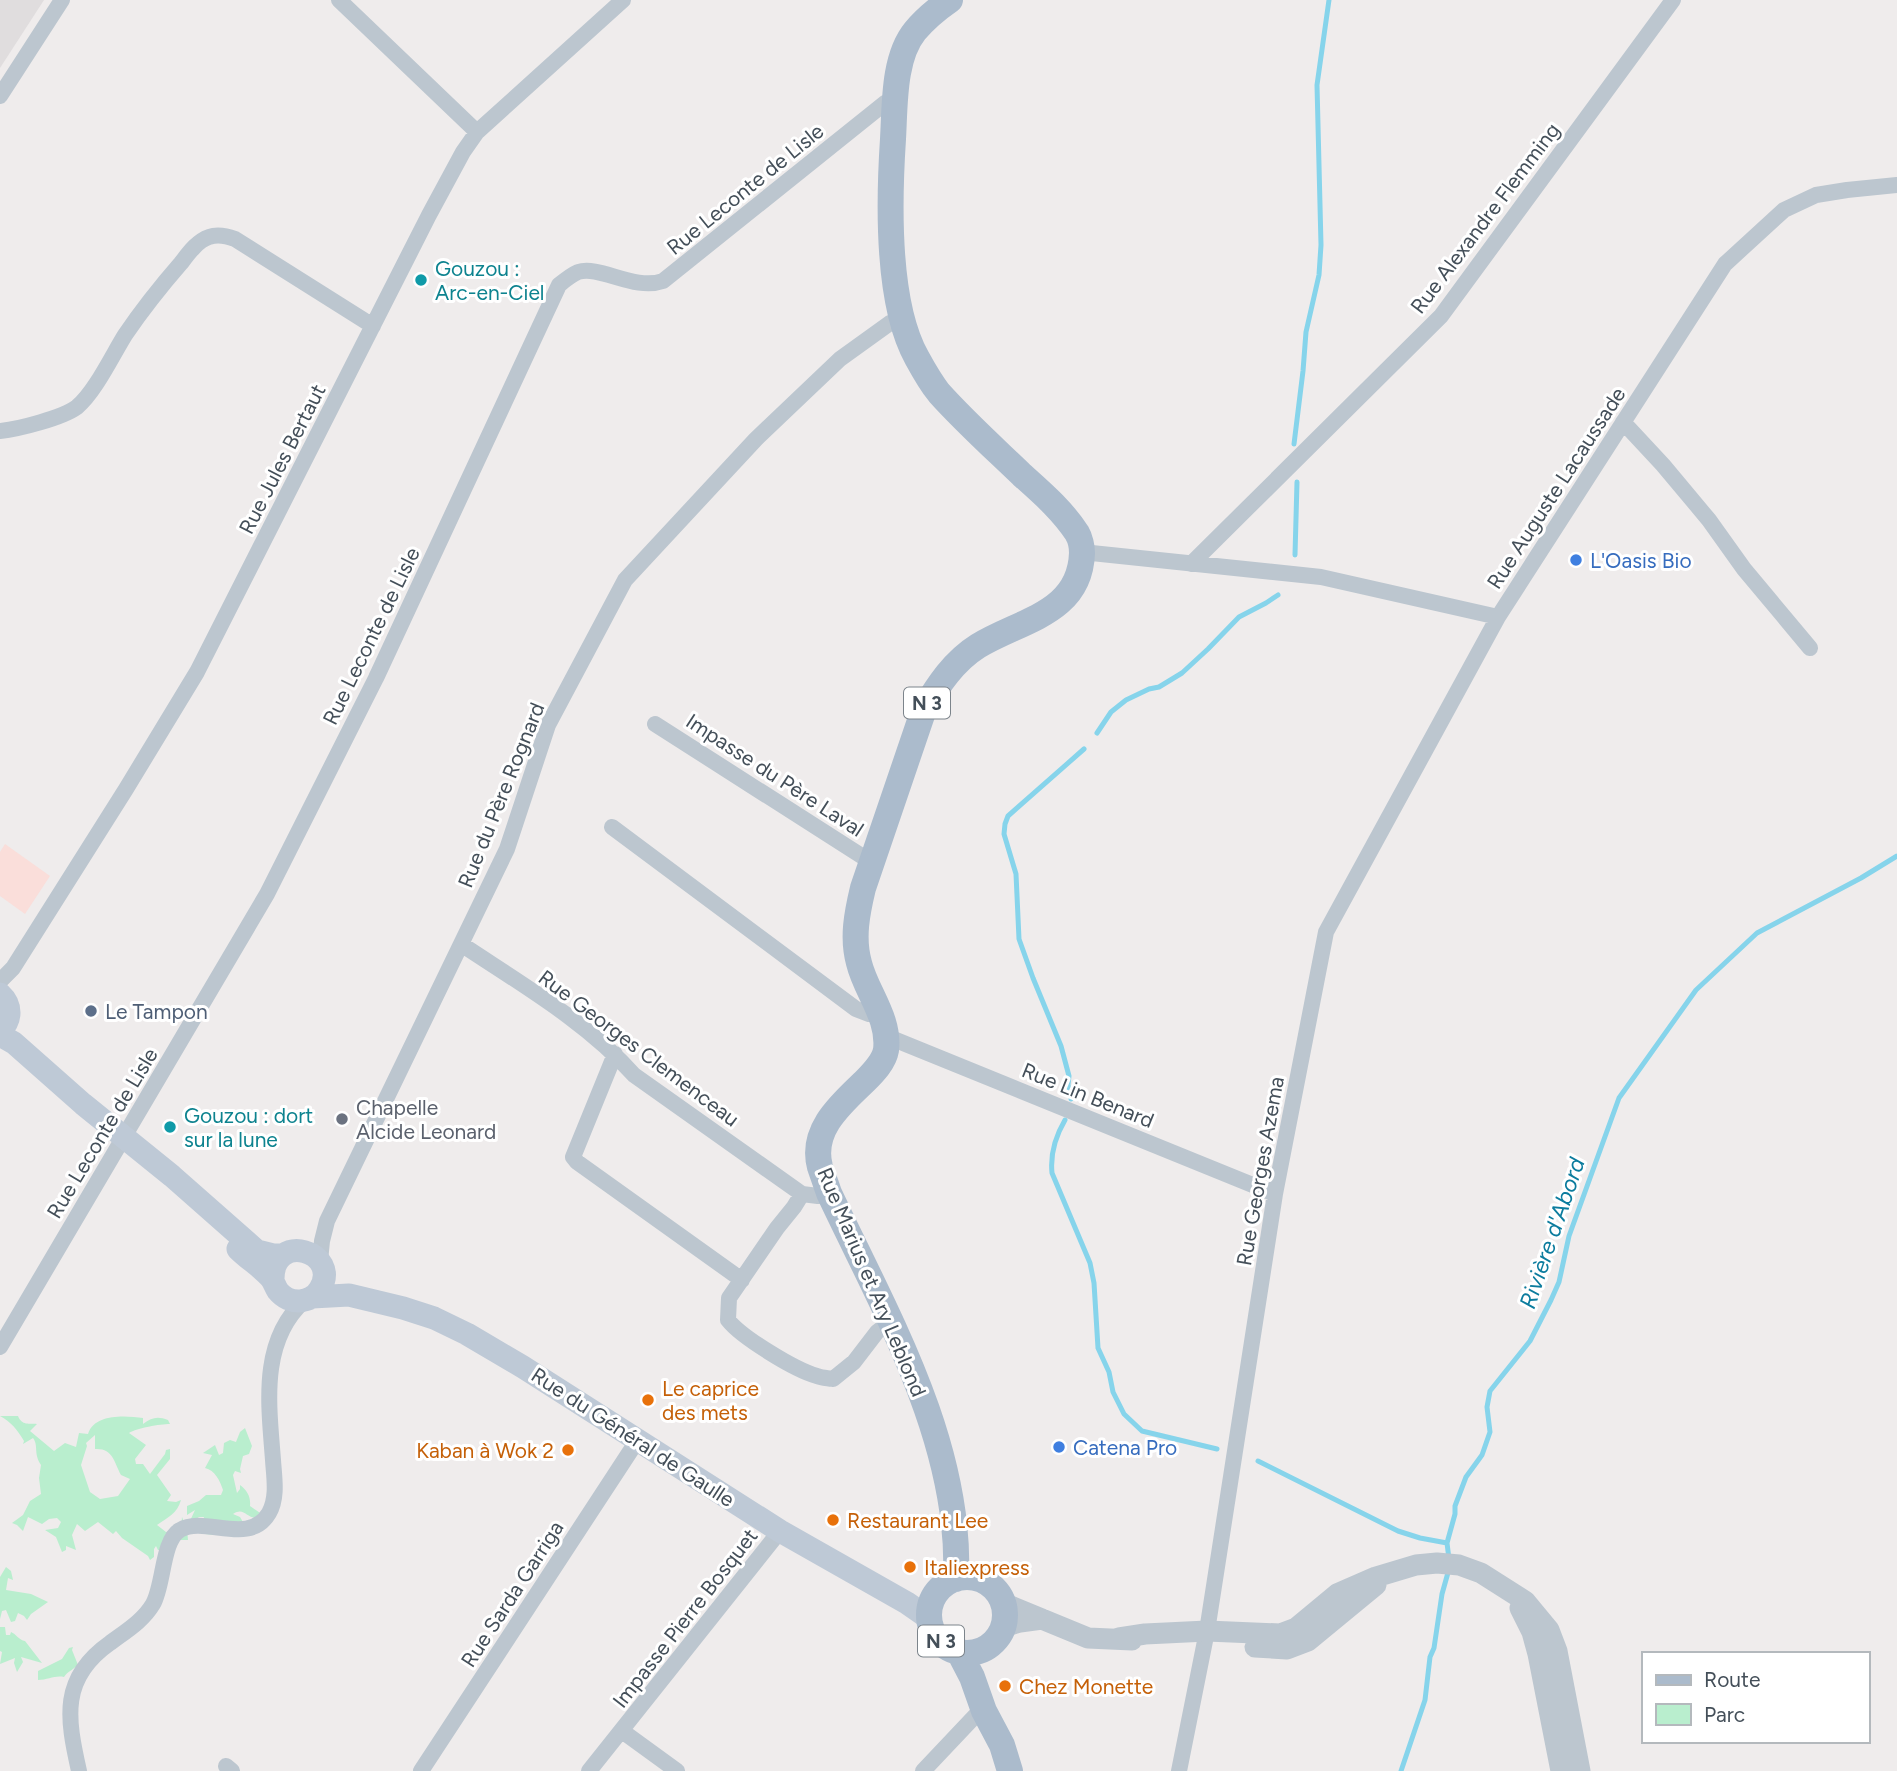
<svg xmlns="http://www.w3.org/2000/svg" width="1897" height="1771" font-family="Figtree,sans-serif">
	<style>
		.education { fill: #e0ddde }
		.medical { fill: #fadeda }
		.green { fill: #b9eece; fill-rule: evenodd }
		.lines { fill: none; stroke-linecap: round; stroke-linejoin: round }
		.stream { stroke: #86d4eb; stroke-width: 5 }
		.minor { stroke: #bcc6cf; stroke-width: 16 }
		.tertiary { stroke: #bcc6cf; stroke-width: 21 }
		.secondary { stroke: #bec9d6; stroke-width: 23 }
		.primary { stroke: #abbbcc; stroke-width: 26 }
		.culture-dot { fill: #0f9aa8; stroke: #fff; stroke-width: 2.5 }
		.shop-dot { fill: #3f7fe0; stroke: #fff; stroke-width: 2.5 }
		.service-dot { fill: #5c6f8a; stroke: #fff; stroke-width: 2.5 }
		.worship-dot { fill: #6b7280; stroke: #fff; stroke-width: 2.5 }
		.food-dot { fill: #e8710a; stroke: #fff; stroke-width: 2.5 }
		.labels { text-anchor: middle; dominant-baseline: central; stroke-width: 6; stroke-linejoin: round; paint-order: stroke }
		.shield { fill: #fff; stroke: #7c848b; stroke-width: 2 }
		.shield-label { font-size: 19px; font-weight: bold; fill: #444f59 }
		.street-label { font-size: 21px; fill: #444f59; stroke: #fff }
		.culture-label { font-size: 21px; fill: #0d838f; stroke: #fff; text-anchor: start }
		.shop-label { font-size: 21px; fill: #366cbe; stroke: #fff; text-anchor: start }
		.service-label { font-size: 21px; fill: #4e5e75; stroke: #fff; text-anchor: start }
		.worship-label { font-size: 21px; fill: #5b616d; stroke: #fff; text-anchor: start }
		.food-label { font-size: 21px; fill: #c56008; stroke: #fff; text-anchor: start }
		.water-label { font-size: 23px; font-style: italic; fill: #0c7c9e; stroke: #fff }
	</style>
	<rect width="100%" height="100%" fill="#efecec"/>
	<path class="education" d="M0,0h44l-44,68z"/>
	<path class="medical" d="M5,844l45,32 -25,38 -25,-18v-44z"/>
	<path class="green" d="M0,1416h18c4,10 11,7 19,8l-7,7 24,20 11,-8 11,4 3,-14 9,1c7,-21 38,-18 55,-16v6c9,-7 15,-8 25,-4l2,4c-10,0 -33,4 -41,9l17,12 -11,14 1,5h7l7,10 15,-20 1,-4 4,-1v10l-13,16 14,20 -4,6 9,1 5,-2c-4,14 -13,17 -24,25l9,7 15,-3 1,-12 5,13 1,10h-10l-16,10h-4l-2,-4 -2,3v8l-4,3 -2,-4 -26,-18 -6,-7 -3,3 -15,-12 -13,9 -8,-7 -5,11 4,15 -10,-4v4l-4,2 -6,-15 -11,-7 13,-2 3,-6 -4,-4 -8,1 -7,5 -14,-7 -5,14 -6,-6 -5,-2 11,-8 7,-14 11,-7 -2,-16 2,-13c-8,-12 -2,-19 -8,-27l-10,6 1,-3c-7,-12 -13,-19 -24,-25zM95,1435v14c18,-1 19,13 26,26l9,4 -12,17 -18,3 -10,-7 -9,-27 6,-19 -1,-3z
		M245,1428l7,18 -3,8 -6,2 -3,13 1,4 -6,-2 -2,4 4,18 3,-4v-4c7,5 11,12 10,21l16,11c-3,0 -7,2 -10,1 -11,-1 -12,-11 -23,-4l7,3 3,5 -28,13 -10,-1 -2,-13 1,-4h-5l-10,6 6,-13 -8,5v-9l12,-5 7,-6h15l2,-5c-3,-9 -8,-20 -18,-22l7,-13 -9,-2 12,-8 4,10 4,-2 1,-10 6,-3 6,2 4,-10z
		M6,1567l5,4 2,9 -5,-2 -2,12 25,4 17,8 -17,12 -4,6 -3,-4 -6,-3 -3,8 -4,1 -5,-12 -4,1 -2,8v-42z
		M0,1627h5l1,8h4l1,-3c5,2 8,8 14,9l17,22 -21,-6 2,5 -6,10 -3,-9 1,-5 -15,6 2,-12 -2,-1z
		M73,1647l-1,3 6,15c-4,4 -11,7 -14,12 -9,-2 -16,3 -26,3v-9l24,-12 7,-11z"/>
	<g class="lines">
		<path class="stream" d="M1294,444l9,-73 3,-39 13,-57 2,-30 -4,-160 12,-85
			M1295,555l2,-73
			M1097,733l14,-21 15,-12 23,-11 10,-2 23,-14 26,-24 31,-32 27,-14 12,-8
			M1071,1099l-3,-14 1,-9 -8,-30 -28,-68 -14,-39 -3,-65 -12,-40 1,-10 3,-8 76,-67
			M1065,1120c-10,17 -15,33 -13,53l38,90 4,20 4,65 11,24 4,20 11,22 18,17 75,18
			M1258,1461l140,70 22,7 27,5
			M1449,1559l-2,-16 8,-29v-8l11,-29 16,-22 8,-23 -3,-25 3,-16 40,-50 21,-41 8,-18 10,-46 50,-138 77,-108 61,-57 104,-55 36,-22
			M1401,1771l24,-71 5,-43 4,-9 8,-54 7,-25"/>
		<path class="minor" d="M339,0l138,132
			M0,96l62,-96
			M1623,422l40,43 46,55 35,49 66,79
			M0,431c19,-2 62,-13 77,-24 18,-15 35,-51 48,-72 17,-25 36,-49 56,-72 7,-9 16,-22 28,-26 8,-3 18,-1 26,2l138,87
			M1082,552l239,25 177,40 227,-353 59,-54 32,-15 31,-5 50,-5
			M1191,564l250,-248 232,-316
			M655,724l216,138
			M612,827l244,182 13,5h11
			M461,944c60,40 126,78 173,131l168,119 16,2 11,-3
			M0,981l13,-13 113,-179 71,-117 232,-457 34,-63 14,-20 146,-132
			M886,1036l389,158
			M615,1054l-42,103 4,5 165,118
			M802,1194l-8,13 -17,21 -48,70 -1,22c13,17 67,50 89,56 5,2 11,2 16,3l21,-17 23,-30 13,-10
			M320,1261l2,-20 5,-20 180,-372 41,-124 77,-145 131,-141 84,-80 50,-36 11,-5
			M0,1347l267,-453 109,-216 183,-393c6,-5 12,-10 19,-13 22,-7 56,19 85,9l222,-178 11,-3
			M622,1731l55,40
			M226,1766l6,5
			M79,1771c-12,-53 -19,-93 31,-128 16,-12 33,-22 43,-39 11,-19 9,-64 27,-74 25,-15 69,17 89,-17 9,-16 5,-36 4,-53 -4,-54 -14,-119 32,-160
			M421,1771l216,-330
			M589,1771l191,-240
			M923,1771l52,-55 9,-5
			M1179,1771l28,-140 68,-437 51,-262 172,-315"/>
		<path class="tertiary" d="M1003,1603l85,35 44,2
			M1520,1608l12,24 6,22 23,117
			M1003,1627l17,-5 22,-3
			M1119,1638l26,-4 62,-3 73,3 16,-6 41,-34 39,-17 40,-12 21,-2 22,2 22,8 44,28 24,29 8,21 23,120
			M1255,1647l32,2 21,-8 68,-56"/>
		<path class="secondary" d="M0,994c12,11 12,26 0,37
			M0,1035l14,8 69,61 89,72 85,75 16,4h10
			M238,1249c10,10 23,18 32,28 4,4 5,10 8,14 11,14 33,13 42,-2 22,-37 -47,-59 -47,-10
			M312,1297l37,-2 54,13 31,10 33,16 56,33 257,164 127,72 23,16"/>
		<path class="primary" d="M950,0c-13,9 -25,19 -35,31 -22,27 -20,75 -22,108 -4,61 -7,164 24,219 6,11 14,25 22,35 26,29 55,55 83,82 20,18 40,35 55,58 3,5 5,14 5,20 -2,61 -62,67 -104,93 -24,15 -40,39 -54,63l-61,179c-6,25 -11,50 -4,75 7,29 31,55 27,87 -2,12 -13,23 -21,31 -24,23 -55,49 -45,86 3,9 6,17 9,26 56,119 133,250 127,386
			M929 1615a38 38 0 1 1 76 0a38 38 0 1 1-76 0Z
			M959,1652l13,25 12,34 18,34 8,26"/>
	</g>
	<g class="culture-dot">
		<circle cx="421" cy="280" r="7"/>
		<circle cx="170" cy="1127" r="7"/>
	</g>
	<g class="shop-dot">
		<circle cx="1576" cy="560" r="7"/>
		<circle cx="1059" cy="1447" r="7"/>
	</g>
	<circle class="service-dot" cx="91" cy="1011" r="7"/>
	<circle class="worship-dot" cx="342" cy="1119" r="7"/>
	<g class="food-dot">
		<circle cx="648" cy="1400" r="7"/>
		<circle cx="568" cy="1450" r="7"/>
		<circle cx="833" cy="1520" r="7"/>
		<circle cx="910" cy="1567" r="7"/>
		<circle cx="1005" cy="1686" r="7"/>
	</g>
	<g class="labels">
		<g class="shield">
			<rect x="904" y="687.5" width="46" height="31" rx="5"/>
			<rect x="918" y="1625.5" width="46" height="31" rx="5"/>
		</g>
		<g class="shield-label">
			<text x="927" y="703">N 3</text>
			<text x="941" y="1641">N 3</text>
		</g>
		<g class="street-label">
			<text transform="translate(745 189) rotate(-39)">Rue Leconte de Lisle</text>
			<text transform="translate(1485 218) rotate(-53)">Rue Alexandre Flemming</text>
			<text transform="translate(282 459) rotate(-63)">Rue Jules Bertaut</text>
			<text transform="translate(1556 488) rotate(-57)">Rue Auguste Lacaussade</text>
			<text transform="translate(371 636) rotate(-64)">Rue Leconte de Lisle</text>
			<text transform="translate(775 775) rotate(33)">Impasse du Père Laval</text>
			<text transform="translate(501 795) rotate(-68)">Rue du Père Rognard</text>
			<text transform="translate(639 1048) rotate(37)">Rue Georges Clemenceau</text>
			<text transform="translate(1088 1095) rotate(22)">Rue Lin Benard</text>
			<text transform="translate(102 1133) rotate(-59)">Rue Leconte de Lisle</text>
			<text transform="translate(1260 1171) rotate(-80)">Rue Georges Azema</text>
			<text transform="translate(872 1282) rotate(67)">Rue Marius et Ary Leblond</text>
			<text transform="translate(633 1437) rotate(33)">Rue du Général de Gaulle</text>
			<text transform="translate(512 1594) rotate(-57)">Rue Sarda Garriga</text>
			<text transform="translate(685 1618) rotate(-52)">Impasse Pierre Bosquet</text>
		</g>
		<g class="culture-label">
			<text x="435" y="268">Gouzou :<tspan x="435" dy="24">Arc-en-Ciel</tspan></text>
			<text x="184" y="1115">Gouzou : dort<tspan x="184" dy="24">sur la lune</tspan></text>
		</g>
		<g class="shop-label">
			<text x="1590" y="560">L'Oasis Bio</text>
			<text x="1073" y="1447">Catena Pro</text>
		</g>
		<g class="service-label">
			<text x="105" y="1011">Le Tampon</text>
		</g>
		<g class="worship-label">
			<text x="356" y="1107">Chapelle<tspan x="356" dy="24">Alcide Leonard</tspan></text>
		</g>
		<g class="food-label">
			<text x="662" y="1388">Le caprice<tspan x="662" dy="24">des mets</tspan></text>
			<text x="554" y="1450" text-anchor="end">Kaban à Wok 2</text>
			<text x="847" y="1520">Restaurant Lee</text>
			<text x="924" y="1567">Italiexpress</text>
			<text x="1019" y="1686">Chez Monette</text>
		</g>
		<g class="water-label">
			<text transform="translate(1552 1233) rotate(-71)">Rivière d'Abord</text>
		</g>
	</g>
	<rect x="1642" y="1652" width="228" height="91" fill="#ffffff" stroke="#b4b9bd" stroke-width="2"/>
	<rect x="1656" y="1675" width="35" height="10" fill="#abbbcc" stroke="#b4b9bd" stroke-width="2"/>
	<text x="1704" y="1687" font-size="21" fill="#444f59">Route</text>
	<rect x="1656" y="1704" width="35" height="21" fill="#b9eece" stroke="#b4b9bd" stroke-width="2"/>
	<text x="1704" y="1722" font-size="21" fill="#444f59">Parc</text>
</svg>
